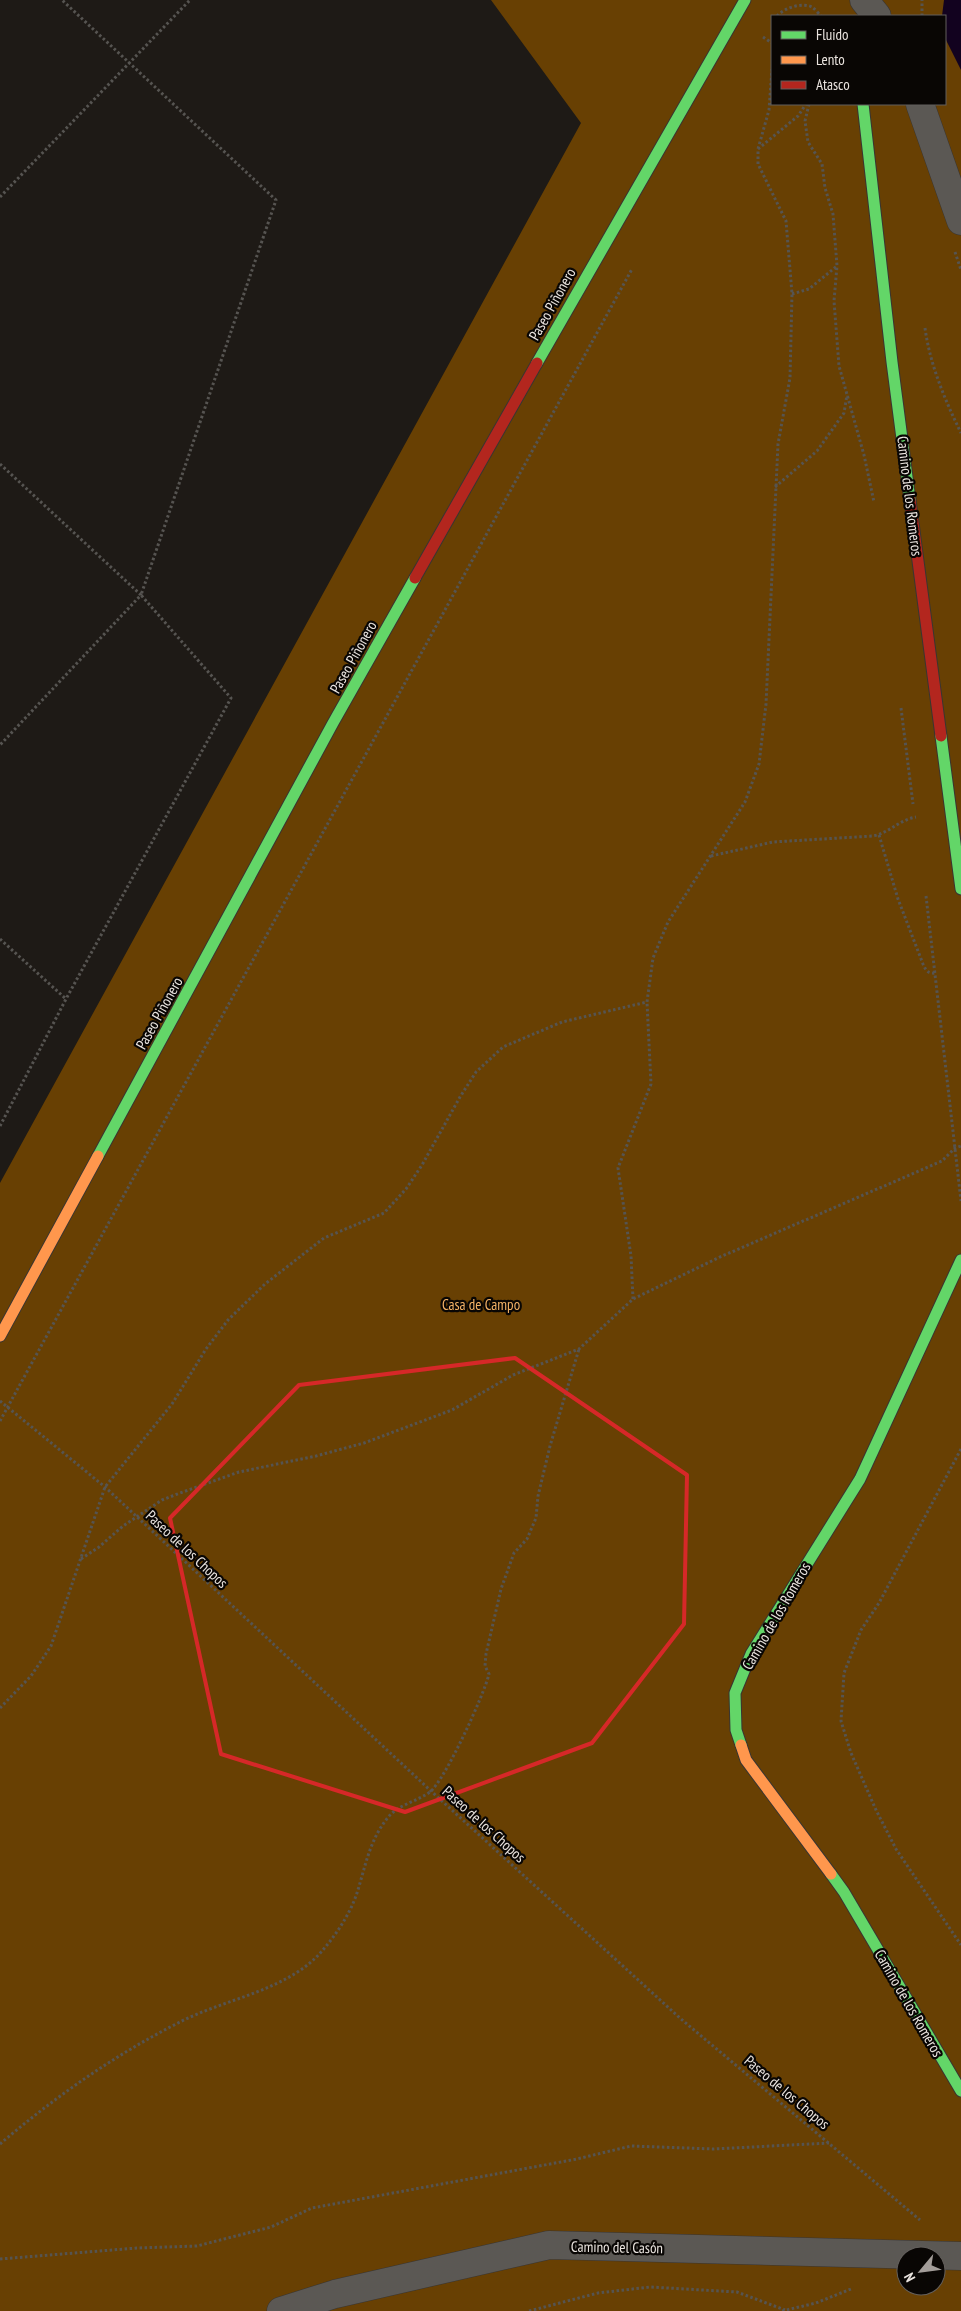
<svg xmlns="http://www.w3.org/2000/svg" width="961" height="2311" font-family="'PT Sans Narrow',sans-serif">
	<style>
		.forest { fill: #684003; fill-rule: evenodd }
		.water { fill: #12021f }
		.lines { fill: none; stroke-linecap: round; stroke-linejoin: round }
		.street-casing { stroke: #393532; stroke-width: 29 }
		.fast-casing { stroke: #393532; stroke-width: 13 }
		.slow-casing { stroke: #393532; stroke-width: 13 }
		.jam-casing { stroke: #393532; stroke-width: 13 }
		.path { stroke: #565451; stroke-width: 3; stroke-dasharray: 2.5 2.5; stroke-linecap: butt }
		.street { stroke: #5b5854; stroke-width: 28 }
		.fast { stroke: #63d668; stroke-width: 11 }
		.slow { stroke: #ff974d; stroke-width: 11 }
		.jam { stroke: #b3261e; stroke-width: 11 }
		.marked { fill: none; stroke: #d62828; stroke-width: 4; stroke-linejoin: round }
		.labels { text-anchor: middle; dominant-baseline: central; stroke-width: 4.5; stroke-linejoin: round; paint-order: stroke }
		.street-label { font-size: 15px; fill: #eae4df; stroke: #090604 }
		.park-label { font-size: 15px; fill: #f4b266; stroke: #090604 }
	</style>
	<rect width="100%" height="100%" fill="#1e1a16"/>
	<path class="forest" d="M491,0h470v2311h-961v-1128l581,-1060zM772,16h173v88h-173zM906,2256h30v30h-30z"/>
	<path class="water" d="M944,0h17v70l-16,-32v-22h-3z"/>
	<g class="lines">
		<g class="street-casing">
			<path id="street" d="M864,0l13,16
				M920,104l41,117
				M281,2311l54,-17 214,-49 412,11"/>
		</g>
		<g class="fast-casing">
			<path id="fast" d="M863,104l29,258 18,138
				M537,363l208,-363
				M941,736l20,153
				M98,1156l235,-433 82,-145
				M741,1745l-5,-15 -1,-37 16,-39 109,-175 101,-219
				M831,1874l13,18 117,199"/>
		</g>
		<g class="slow-casing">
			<path id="slow" d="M0,1336l98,-180
				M741,1745l5,15 85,114"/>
		</g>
		<g class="jam-casing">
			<path id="jam" d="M910,500l31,236
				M415,578l122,-215"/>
		</g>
		<path class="path" d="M777,16c7,-8 25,-14 35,-9 3,2 7,7 9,9
			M922,16v-16
			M763,37l9,6
			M809,104l-4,17 3,21 14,22 3,24 8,26 4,52 -3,35 5,65 25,89 10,47
			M758,149l40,-33 8,-12
			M0,197l190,-197
			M955,252l6,18
			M792,294l17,-5 28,-23
			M925,328c5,37 20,72 36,105
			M0,464l141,131 -141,150
			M775,487l42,-36 27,-38 3,-18
			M901,708l12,96
			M879,835l19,64 25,65c3,7 5,10 14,9
			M711,856l62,-14 100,-6c16,-3 26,-16 43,-19
			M926,896l35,305
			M0,939l66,60
			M0,1126l66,-127 165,-301 -90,-103 135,-395 -214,-200
			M633,1299l-2,-43 -13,-88 33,-84 -4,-82
			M0,1401l105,86 326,304 250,228 239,201
			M0,1421l632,-1152
			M961,1449l-82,154 -18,27 -17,43 -3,48 10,32 25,57 20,39 65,96
			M81,1559l18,-12 24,-21 39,-26 18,-7 59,-21 77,-16 48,-13 88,-33 61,-35 66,-26 54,-50 87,-42 222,-96 13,-13 6,-2
			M0,1708l31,-32 20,-30 54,-159 67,-83 34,-55 22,-29 37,-36 59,-46 60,-25 22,-24 16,-24 38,-68 16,-25 27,-25 59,-25 85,-20 6,-44 15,-36 77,-120 14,-38 7,-60 12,-260 12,-66 2,-84 -6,-73 -28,-57v-15l11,-39 3,-41
			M0,2144c55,-47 113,-88 178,-121 45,-24 110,-32 144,-72 14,-16 28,-37 35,-58 8,-25 12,-51 29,-73 10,-15 30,-18 44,-28 15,-12 54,-97 59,-118l-4,-8 1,-12 15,-65 13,-36 13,-14 9,-21 2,-22 12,-50 29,-97
			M0,2259l137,-11 60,-2 74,-19 41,-19 265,-49 54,-13 83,3 115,-6
			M529,2311l69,-18 52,-6 87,5 48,18
			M782,2311l34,-8 35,-14"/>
		<use href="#street" class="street"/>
		<use href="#fast" class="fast"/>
		<use href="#slow" class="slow"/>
		<use href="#jam" class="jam"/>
	</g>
	<path class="marked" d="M515,1358l172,117 -3,149 -92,119 -187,69 -184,-58 -51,-236 129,-133z"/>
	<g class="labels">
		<g class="street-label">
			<text transform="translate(552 304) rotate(-61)">Paseo Piñonero</text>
			<text transform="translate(910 496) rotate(83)">Camino de los Romeros</text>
			<text transform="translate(353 657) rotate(-61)">Paseo Piñonero</text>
			<text transform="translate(159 1013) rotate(-61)">Paseo Piñonero</text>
			<text transform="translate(187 1549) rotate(43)">Paseo de los Chopos</text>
			<text transform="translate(776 1616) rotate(-60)">Camino de los Romeros</text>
			<text transform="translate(484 1824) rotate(42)">Paseo de los Chopos</text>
			<text transform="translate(909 2003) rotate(60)">Camino de los Romeros</text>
			<text transform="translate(787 2092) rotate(40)">Paseo de los Chopos</text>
			<text transform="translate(617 2247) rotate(1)">Camino del Casón</text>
		</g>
		<g class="park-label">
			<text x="481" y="1304">Casa de Campo</text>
		</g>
	</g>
	<rect x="771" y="15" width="175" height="90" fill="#090604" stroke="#635f5c"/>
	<rect x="781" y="31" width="25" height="8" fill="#63d668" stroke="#635f5c"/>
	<text x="816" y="40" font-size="15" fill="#eae4df">Fluido</text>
	<rect x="781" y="56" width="25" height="8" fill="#ff974d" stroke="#635f5c"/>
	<text x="816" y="65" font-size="15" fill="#eae4df">Lento</text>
	<rect x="781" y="81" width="25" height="8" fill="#b3261e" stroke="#635f5c"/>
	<text x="816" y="90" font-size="15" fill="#eae4df">Atasco</text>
	<g transform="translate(921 2271) rotate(241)"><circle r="24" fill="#090604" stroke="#635f5c"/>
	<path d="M0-4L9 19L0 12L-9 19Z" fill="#a39d99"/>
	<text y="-8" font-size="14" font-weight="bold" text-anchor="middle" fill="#eae4df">N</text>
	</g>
</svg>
